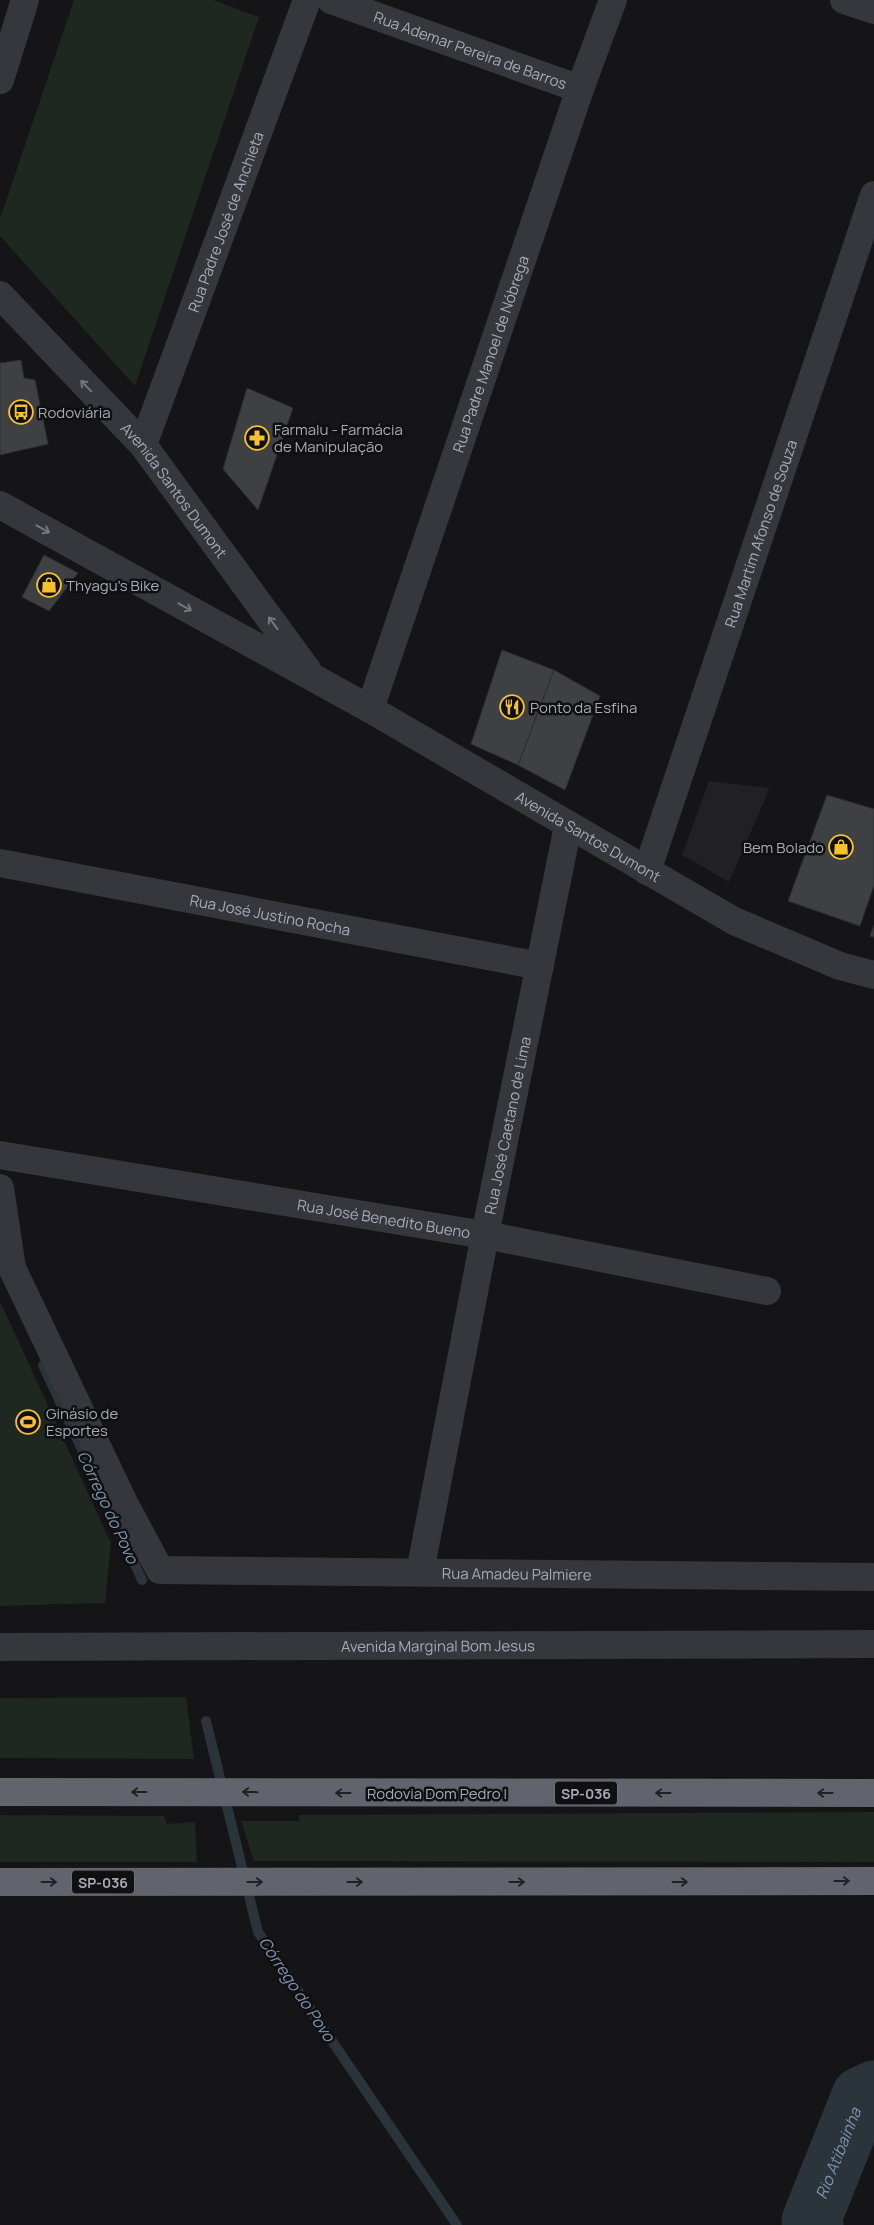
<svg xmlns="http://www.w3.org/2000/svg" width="874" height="2225" font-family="Manrope,sans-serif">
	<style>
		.built { fill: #212124 }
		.green { fill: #1f2721 }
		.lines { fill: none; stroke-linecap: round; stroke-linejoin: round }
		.stream { stroke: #2b333b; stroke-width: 10 }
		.river { stroke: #2b333b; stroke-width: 59 }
		.building { fill: #3f4044; stroke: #2f2f33 }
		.minor { stroke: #36373c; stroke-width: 28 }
		.highway { stroke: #62646d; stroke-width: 28 }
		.oneway { stroke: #747780 }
		.oneway2 { stroke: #202124 }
		.labels { text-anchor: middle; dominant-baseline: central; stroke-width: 5; stroke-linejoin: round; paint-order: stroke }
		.shield { fill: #101012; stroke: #7a7c86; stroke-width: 1 }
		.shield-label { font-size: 14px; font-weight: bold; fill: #a7abb8 }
		.street-label { font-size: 15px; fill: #a7abb8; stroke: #101012 }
		.poi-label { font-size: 15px; fill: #a7abb8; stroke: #101012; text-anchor: start }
		.water-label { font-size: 16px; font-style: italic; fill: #7d96b3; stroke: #101012 }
	</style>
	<rect width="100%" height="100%" fill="#151517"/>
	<path class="built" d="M709,781l61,7 -41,94 -47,-27z"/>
	<path class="green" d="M74,0h139l46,17 -124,369 -135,-150v-17z
		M0,1301l111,242 -6,60 -105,3z
		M186,1697l8,62 -194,-1v-60z
		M874,1812v50l-620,-1 -13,-40h58v-6z
		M0,1815l164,1 3,8 28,-2 2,40h-197z"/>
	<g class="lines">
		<path class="stream" d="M43,1365l99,215
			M206,1721l52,211 199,293"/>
		<path class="river" id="s1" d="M814,2225l-3,-4 50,-125 13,-6"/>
	</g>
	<path class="building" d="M21,360l3,18 11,2 13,64 -48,11v-92z
		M247,388l46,20 -35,102 -35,-41z
		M44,555l34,18 -29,38 -27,-14z
		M502,650l52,20 -36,95 -47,-21z
		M554,670l46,26 -35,94 -47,-25z
		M827,795l47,14v76l-14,41 -72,-25z
		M874,925v12l-4,-1z"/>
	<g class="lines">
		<g class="minor">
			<path id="s2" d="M331,0l249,89"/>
			<path d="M844,0l30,10"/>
			<path d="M0,80l25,-80"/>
			<path id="s3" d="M0,295l143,150 165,226"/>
			<path id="s4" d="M143,445l164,-445"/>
			<path id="s5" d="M0,505l370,204 364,212 106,45 34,9"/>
			<path id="s6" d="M370,709l210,-620 33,-89"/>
			<path id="s7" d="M0,863l540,103"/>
			<path id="s8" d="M647,871l227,-676"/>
			<path id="s9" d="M0,1155l485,80 282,56"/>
			<path id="s10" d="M0,1188l12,80 113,237 35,65 714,7"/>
			<path id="s11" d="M420,1572l65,-337 83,-409"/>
			<path id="s12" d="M0,1647l874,-3"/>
		</g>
		<path class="highway" d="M0,1792l874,1
			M0,1882l874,-1"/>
	</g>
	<defs><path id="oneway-shaft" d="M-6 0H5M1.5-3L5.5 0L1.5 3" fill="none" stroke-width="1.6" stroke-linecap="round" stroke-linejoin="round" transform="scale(1.25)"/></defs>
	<g class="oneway">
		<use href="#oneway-shaft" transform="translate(86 386) rotate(-134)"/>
		<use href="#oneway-shaft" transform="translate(43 529) rotate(29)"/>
		<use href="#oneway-shaft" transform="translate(185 607) rotate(29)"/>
		<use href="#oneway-shaft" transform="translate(273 623) rotate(-126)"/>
	</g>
	<g class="oneway2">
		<use href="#oneway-shaft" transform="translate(139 1792) rotate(-180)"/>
		<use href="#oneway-shaft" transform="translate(250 1792) rotate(-179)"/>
		<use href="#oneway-shaft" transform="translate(343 1793) rotate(180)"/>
		<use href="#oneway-shaft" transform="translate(663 1793) rotate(180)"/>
		<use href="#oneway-shaft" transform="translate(825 1793) rotate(180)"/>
		<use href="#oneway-shaft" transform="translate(842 1881)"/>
		<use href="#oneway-shaft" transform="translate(49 1882)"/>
		<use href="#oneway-shaft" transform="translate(255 1882)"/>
		<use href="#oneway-shaft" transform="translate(355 1882)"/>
		<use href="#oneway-shaft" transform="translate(517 1882)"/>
		<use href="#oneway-shaft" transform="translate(680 1882)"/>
	</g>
	<defs>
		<g id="bus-ring" transform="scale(1.25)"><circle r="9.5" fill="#101012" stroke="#f6c12f" stroke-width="1.5"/><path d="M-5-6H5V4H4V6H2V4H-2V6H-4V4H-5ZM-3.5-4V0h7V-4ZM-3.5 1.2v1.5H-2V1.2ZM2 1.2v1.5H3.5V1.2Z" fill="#f6c12f"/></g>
		<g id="pharmacy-ring" transform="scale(1.25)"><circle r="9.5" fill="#101012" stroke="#f6c12f" stroke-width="1.5"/><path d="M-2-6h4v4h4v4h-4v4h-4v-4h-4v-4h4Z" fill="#f6c12f"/></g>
		<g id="shop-ring" transform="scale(1.25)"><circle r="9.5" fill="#101012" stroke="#f6c12f" stroke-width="1.5"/><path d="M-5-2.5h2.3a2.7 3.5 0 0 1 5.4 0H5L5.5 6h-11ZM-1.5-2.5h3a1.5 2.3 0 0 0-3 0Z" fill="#f6c12f"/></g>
		<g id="restaurant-ring" transform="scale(1.25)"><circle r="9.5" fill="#101012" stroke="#f6c12f" stroke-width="1.5"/><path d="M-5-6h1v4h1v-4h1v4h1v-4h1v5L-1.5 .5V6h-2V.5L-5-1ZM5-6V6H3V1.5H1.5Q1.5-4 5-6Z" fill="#f6c12f"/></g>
		<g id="stadium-ring" transform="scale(1.25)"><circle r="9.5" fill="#101012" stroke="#f6c12f" stroke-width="1.5"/><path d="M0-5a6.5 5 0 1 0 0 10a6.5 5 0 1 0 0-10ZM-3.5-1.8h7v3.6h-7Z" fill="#f6c12f"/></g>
	</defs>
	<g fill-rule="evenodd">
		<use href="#bus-ring" x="21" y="412"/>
		<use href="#pharmacy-ring" x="257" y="438"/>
		<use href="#shop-ring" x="49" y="585"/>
		<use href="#restaurant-ring" x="512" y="707"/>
		<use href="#shop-ring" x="841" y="847"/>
		<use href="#stadium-ring" x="28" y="1422"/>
	</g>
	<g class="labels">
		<g class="shield">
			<rect x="555" y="1781.5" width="62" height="23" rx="4"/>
			<rect x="72" y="1870.5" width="62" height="23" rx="4"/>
		</g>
		<g class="shield-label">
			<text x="586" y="1793">SP-036</text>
			<text x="103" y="1882">SP-036</text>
		</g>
		<g class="street-label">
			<text stroke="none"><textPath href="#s2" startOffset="148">Rua Ademar Pereira de Barros</textPath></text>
			<text stroke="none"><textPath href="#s4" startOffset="238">Rua Padre José de Anchieta</textPath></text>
			<text stroke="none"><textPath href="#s6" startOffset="375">Rua Padre Manoel de Nóbrega</textPath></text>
			<text stroke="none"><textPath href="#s3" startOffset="262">Avenida Santos Dumont</textPath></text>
			<text stroke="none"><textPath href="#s8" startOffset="356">Rua Martim Afonso de Souza</textPath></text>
			<text stroke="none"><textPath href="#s5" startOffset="675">Avenida Santos Dumont</textPath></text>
			<text stroke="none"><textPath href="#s7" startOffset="275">Rua José Justino Rocha</textPath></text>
			<text stroke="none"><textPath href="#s11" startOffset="455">Rua José Caetano de Lima</textPath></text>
			<text stroke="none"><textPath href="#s9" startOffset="389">Rua José Benedito Bueno</textPath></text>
			<text stroke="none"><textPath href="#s10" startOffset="774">Rua Amadeu Palmiere</textPath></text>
			<text stroke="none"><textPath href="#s12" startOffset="438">Avenida Marginal Bom Jesus</textPath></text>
			<text x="437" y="1793">Rodovia Dom Pedro I</text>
		</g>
		<g class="poi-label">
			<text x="38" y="412">Rodoviária</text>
			<text x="274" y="429">Farmalu - Farmácia<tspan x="274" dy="17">de Manipulação</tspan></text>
			<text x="66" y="585">Thyagu's Bike</text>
			<text x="530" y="707">Ponto da Esfiha</text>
			<text x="824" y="847" text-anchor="end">Bem Bolado</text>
			<text x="46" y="1413">Ginásio de<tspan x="46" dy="17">Esportes</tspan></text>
		</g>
		<g class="water-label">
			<text transform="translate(108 1507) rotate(65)">Córrego do Povo</text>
			<text transform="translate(297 1989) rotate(56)">Córrego do Povo</text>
			<text stroke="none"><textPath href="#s1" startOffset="78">Rio Atibainha</textPath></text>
		</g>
	</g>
</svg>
